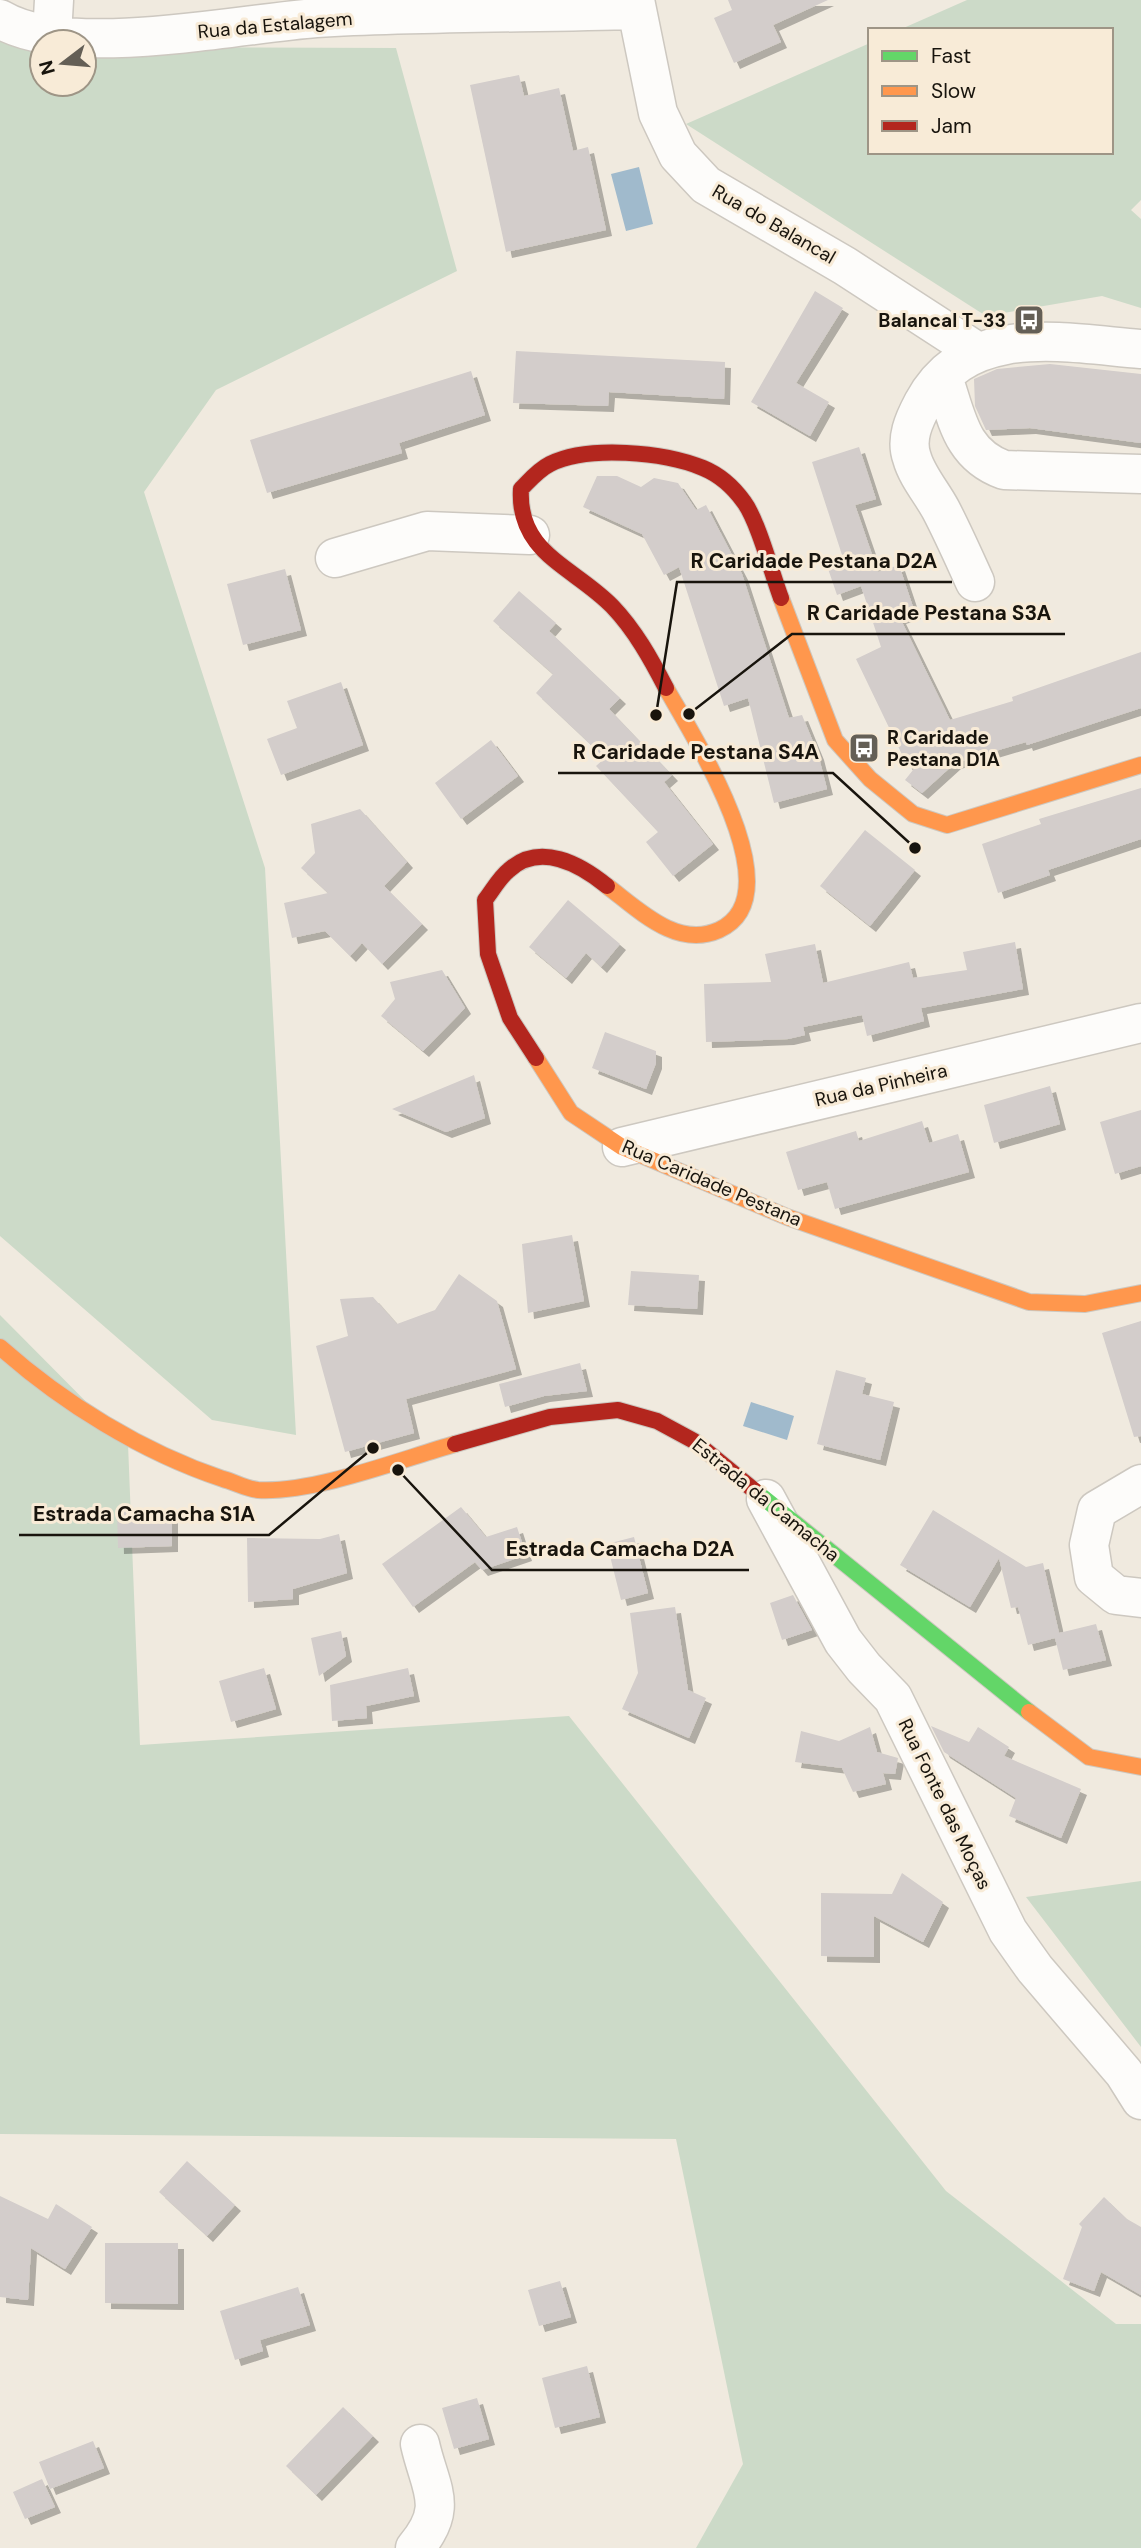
<svg xmlns="http://www.w3.org/2000/svg" width="1141" height="2548" font-family="'DM Sans',sans-serif">
	<style>
		.green { fill: #ccdac8 }
		.water { fill: #a0bacc }
		.building { fill: #d3cdcb; filter: url(#shadow) }
		.lines { fill: none; stroke-linecap: round; stroke-linejoin: round }
		.street-casing { stroke: #cdc8c0; stroke-width: 41 }
		.fast-casing { stroke: #cdc8c0; stroke-width: 18 }
		.slow-casing { stroke: #cdc8c0; stroke-width: 18 }
		.jam-casing { stroke: #cdc8c0; stroke-width: 18 }
		.street { stroke: #fdfcfa; stroke-width: 38 }
		.fast { stroke: #63d668; stroke-width: 16 }
		.slow { stroke: #ff974d; stroke-width: 16 }
		.jam { stroke: #b3261e; stroke-width: 16 }
		.labels { text-anchor: middle; dominant-baseline: central; stroke-width: 6; stroke-linejoin: round; paint-order: stroke }
		.street-label { font-size: 19px; fill: #18140d; stroke: #f8ebd7 }
		.poi-label { font-size: 19px; font-weight: bold; fill: #18140d; stroke: #f8ebd7; text-anchor: end }
		.leader { fill: none; stroke: #18140d; stroke-width: 2.5 }
		.callout-dot { fill: #18140d; stroke: #f8ebd7; stroke-width: 2.5 }
		.callout-label { font-size: 21px; text-anchor: middle; font-weight: bold; fill: #18140d; stroke: #f8ebd7; stroke-width: 6; stroke-linejoin: round; paint-order: stroke }
	</style>
	<defs>
		<filter id="shadow"><feDropShadow dx="6" dy="6" stdDeviation="0" flood-color="#0004"/></filter>
	</defs>
	<rect width="100%" height="100%" fill="#f0eadf"/>
	<path class="green" d="M967,0h174v200l-10,10 10,9v89l-39,-12 -116,20 -300,-192 184,-81v109h241v-122h-212z
		M0,41l14,6h28v37h42v-37l312,1 61,223 -241,119 -72,102 121,376 31,567 -84,-15 -212,-184z
		M0,1315l128,129 12,301 429,-29 377,475 170,133h25v224h-445l47,-84 -67,-325 -676,-5z
		M1141,1881v166l-115,-150z"/>
	<path class="water" d="M639,167l14,57 -27,7 -15,-57z
		M751,1402l43,14 -7,24 -44,-14z"/>
	<path class="building" d="M728,0h100l-55,25 8,17 -47,21 -20,-45 18,-8z
		M519,75l5,21 35,-8 14,63 15,-4 18,83 -100,22 -36,-167z
		M815,291l28,17 -47,75 33,19 -19,34 -59,-34z
		M516,351l209,11 -1,37 -115,-7 -1,14 -95,-3z
		M1050,364l91,10v69l-111,-15 -44,2 -11,-24 -1,-27 23,-10z
		M471,371l14,44 -86,28 3,10 -135,40 -17,-53z
		M859,447l17,52 -21,6 23,67 21,-7 16,48 -15,5 50,102 63,-19 -1,-4 129,-45v56l-114,37 -1,-3 -71,21 -33,30 -17,-13 12,-15 -9,2 -52,-108 25,-12 -20,-61 -24,9 -12,-35 17,-5 -30,-93z
		M597,476h20l24,11 13,-9 24,5 18,27 10,-5 36,69 47,144 13,-3 16,39 9,35 -53,14 -26,-105 -24,8 -45,-139 -15,8 -22,-41 -59,-27z
		M285,569l16,61 -58,15 -16,-61z
		M519,591l37,32 -7,8 71,67 -11,11 63,66 -8,7 49,62 -40,32 -27,-34 12,-10 -62,-66 9,-8 -69,-65 17,-19 -60,-53z
		M341,682l22,63 -82,30 -14,-36 30,-11 -10,-27z
		M491,740l27,36 -57,43 -26,-36z
		M1141,788v51l-93,31 2,5 -52,18 -16,-49 59,-20 -2,-5z
		M360,809l47,53 -23,24 38,38 -40,40 -20,-21 -12,13 -25,-25 -33,7 -8,-35 44,-10 -27,-25 14,-15 -4,-29z
		M865,830l50,40 -45,56 -50,-40z
		M568,900l52,44 -19,23 -15,-14 -20,25 -37,-31z
		M1015,942l8,47 -102,19 3,13 -57,15 -5,-21 -59,12 2,8 -17,4 -82,3 -2,-58 67,-2 -6,-28 50,-10 8,39 86,-21 4,16 54,-8 -4,-18z
		M442,970l23,38 -42,43 -42,-35 14,-17 -5,-17z
		M605,1032l51,19v12l-10,26 -54,-21z
		M474,1075l11,43 -39,14 -54,-23z
		M1050,1086l10,38 -66,19 -10,-38z
		M1141,1110v56l-26,8 -15,-52z
		M922,1121l7,22 29,-9 11,38 -134,37 -8,-27 -29,8 -12,-38 70,-21 3,10z
		M572,1235l12,66 -56,12 -6,-69z
		M631,1271l68,4 -2,34 -69,-4z
		M459,1274l38,27 19,68 -110,30 8,34 -69,19 -29,-106 32,-10 -8,-37 33,-2 24,27 38,-14z
		M1141,1321v115l-7,1 -32,-104z
		M580,1363l7,28 -43,5 -39,11 -6,-23z
		M836,1370l30,8 -4,16 32,8 -14,58 -63,-16z
		M461,1507l25,30 31,-10 9,28 -44,15 -7,-8 -62,45 -31,-43z
		M172,1510v36l-54,2 -1,-37z
		M933,1510l93,57 17,-4 16,70 37,-9 10,36 -43,10 -8,-32 -27,7 -10,-38 -7,1 -12,-50 -29,49 -70,-42z
		M339,1534l8,39 -54,16v10l-45,3 -1,-64 73,1z
		M634,1537l14,56 -27,7 -14,-56z
		M793,1595l19,35 -30,10 -12,-37z
		M675,1607l13,83 18,8 -17,40 -67,-29 16,-36 -8,-60z
		M341,1631l5,25 -27,20 -8,-38z
		M264,1668l12,41 -45,13 -12,-41z
		M408,1668l6,28 -48,10 1,12 -35,3 -2,-36z
		M931,1726l38,16 9,-15 31,20 -5,9 77,33 -20,49 -52,-22 7,-18 -72,-46z
		M870,1727l7,25 21,6 -3,16 -12,-1 3,11 -33,8 -11,-24 -47,-6 6,-31 38,10z
		M902,1873l41,29 -20,40 -49,-26v41l-53,-1v-63l71,1z
		M187,2161l48,44 -28,31 -48,-44z
		M0,2196l48,23 8,-15 36,23 -27,42 -34,-21 -3,52 -28,-3z
		M1104,2197l23,22 14,8v68l-40,-23 -7,19 -31,-12 19,-52 -3,-3z
		M105,2243h73v61l-73,-1z
		M560,2281l11,36 -32,9 -11,-36z
		M298,2287l12,38 -50,15 3,11 -28,9 -15,-49z
		M587,2366l13,51 -45,11 -13,-50z
		M477,2398l12,41 -35,10 -12,-41z
		M343,2407l30,29 -57,59 -30,-29z
		M93,2441l11,27 -54,21 -11,-27z
		M42,2479l13,28 -30,12 -12,-27z"/>
	<g class="lines">
		<g class="street-casing">
			<path id="street" d="M635,0l23,113 20,42 28,30 139,81 131,85
				M0,19c69,41 236,5 316,-1 106,-6 214,-5 320,-8
				M52,35l2,-35
				M943,377c14,40 17,77 61,93l137,4
				M335,558l92,-27 103,4
				M975,582c-11,-24 -22,-49 -34,-72 -9,-17 -24,-34 -29,-52 -7,-19 2,-38 11,-55 44,-82 142,-60 218,-54
				M622,1147l519,-124
				M1141,1484l-44,26 -8,35 5,32 22,18 25,3
				M766,1499l77,142 21,27 29,30 115,233 27,38 89,104 17,27
				M415,2548c35,-41 15,-59 5,-104"/>
		</g>
		<g class="fast-casing">
			<path id="fast" d="M755,1491l274,221"/>
		</g>
		<g class="slow-casing">
			<path id="slow" d="M781,598l54,142 35,39 43,35 34,11 194,-60
				M607,886c32,24 70,63 112,44 77,-35 -27,-195 -53,-242
				M536,1058l35,55 51,34 165,70 242,85 56,2 56,-11
				M0,1347c63,56 142,105 223,132 11,3 24,10 35,11 57,3 141,-30 197,-46
				M1029,1712l60,45 52,10"/>
		</g>
		<g class="jam-casing">
			<path id="jam" d="M666,688c-15,-29 -31,-58 -54,-82 -38,-39 -95,-53 -91,-117 9,-9 17,-19 29,-25 38,-19 114,-12 153,4 17,7 31,20 41,34 14,19 28,72 37,96
				M536,1058l-26,-40 -22,-64 -3,-54c8,-10 14,-22 24,-30 31,-28 71,-6 98,16
				M455,1444l95,-27 68,-7 39,11 37,20 61,50"/>
		</g>
		<use href="#street" class="street"/>
		<use href="#fast" class="fast"/>
		<use href="#slow" class="slow"/>
		<use href="#jam" class="jam"/>
	</g>
	<defs>
		<g id="bus-square" transform="scale(1.575)"><rect x="-9" y="-9" width="18" height="18" rx="4" fill="#645f56" stroke="#f8ebd7"/><path d="M-5-6H5V4H4V6H2V4H-2V6H-4V4H-5ZM-3.5-4V0h7V-4ZM-3.5 1.2v1.5H-2V1.2ZM2 1.2v1.5H3.5V1.2Z" fill="#fff"/></g>
	</defs>
	<g fill-rule="evenodd">
		<use href="#bus-square" x="1029" y="320"/>
		<use href="#bus-square" x="864" y="748"/>
	</g>
	<g class="labels">
		<g class="street-label">
			<text transform="translate(275 25) rotate(-5)">Rua da Estalagem</text>
			<text transform="translate(774 224) rotate(30)">Rua do Balancal</text>
			<text transform="translate(881 1085) rotate(-13)">Rua da Pinheira</text>
			<text transform="translate(712 1183) rotate(23)">Rua Caridade Pestana</text>
			<text transform="translate(766 1500) rotate(39)">Estrada da Camacha</text>
			<text transform="translate(945 1804) rotate(64)">Rua Fonte das Moças</text>
		</g>
		<g class="poi-label">
			<text x="1006" y="320">Balancal T-33</text>
			<text x="887" y="737" text-anchor="start">R Caridade<tspan x="887" dy="22">Pestana D1A</tspan></text>
		</g>
	</g>
	<path class="leader" d="M656 715L677 582H952M689 714L792 634H1065M915 848L833 773H558M373 1448L269 1535H19M398 1470L492 1570H749"/>
	<g class="callout-dot">
		<circle cx="656" cy="715" r="7"/>
		<circle cx="689" cy="714" r="7"/>
		<circle cx="915" cy="848" r="7"/>
		<circle cx="373" cy="1448" r="7"/>
		<circle cx="398" cy="1470" r="7"/>
	</g>
	<g class="callout-label">
		<text x="814" y="568">R Caridade Pestana D2A</text>
		<text x="929" y="620">R Caridade Pestana S3A</text>
		<text x="696" y="759">R Caridade Pestana S4A</text>
		<text x="144" y="1521">Estrada Camacha S1A</text>
		<text x="620" y="1556">Estrada Camacha D2A</text>
	</g>
	<rect x="868" y="28" width="245" height="126" fill="#f8ebd7" stroke="#9e9586" stroke-width="2"/>
	<rect x="882" y="51" width="35" height="10" fill="#63d668" stroke="#9e9586" stroke-width="2"/>
	<text x="931" y="63" font-size="21" fill="#18140d">Fast</text>
	<rect x="882" y="86" width="35" height="10" fill="#ff974d" stroke="#9e9586" stroke-width="2"/>
	<text x="931" y="98" font-size="21" fill="#18140d">Slow</text>
	<rect x="882" y="121" width="35" height="10" fill="#b3261e" stroke="#9e9586" stroke-width="2"/>
	<text x="931" y="133" font-size="21" fill="#18140d">Jam</text>
	<g transform="translate(63 63) rotate(254)"><circle r="33" fill="#f8ebd7" stroke="#9e9586" stroke-width="2"/>
	<path d="M0-5L12 26L0 18L-12 26Z" fill="#645f56"/>
	<text y="-10" font-size="19" font-weight="bold" text-anchor="middle" fill="#18140d">N</text>
	</g>
</svg>
